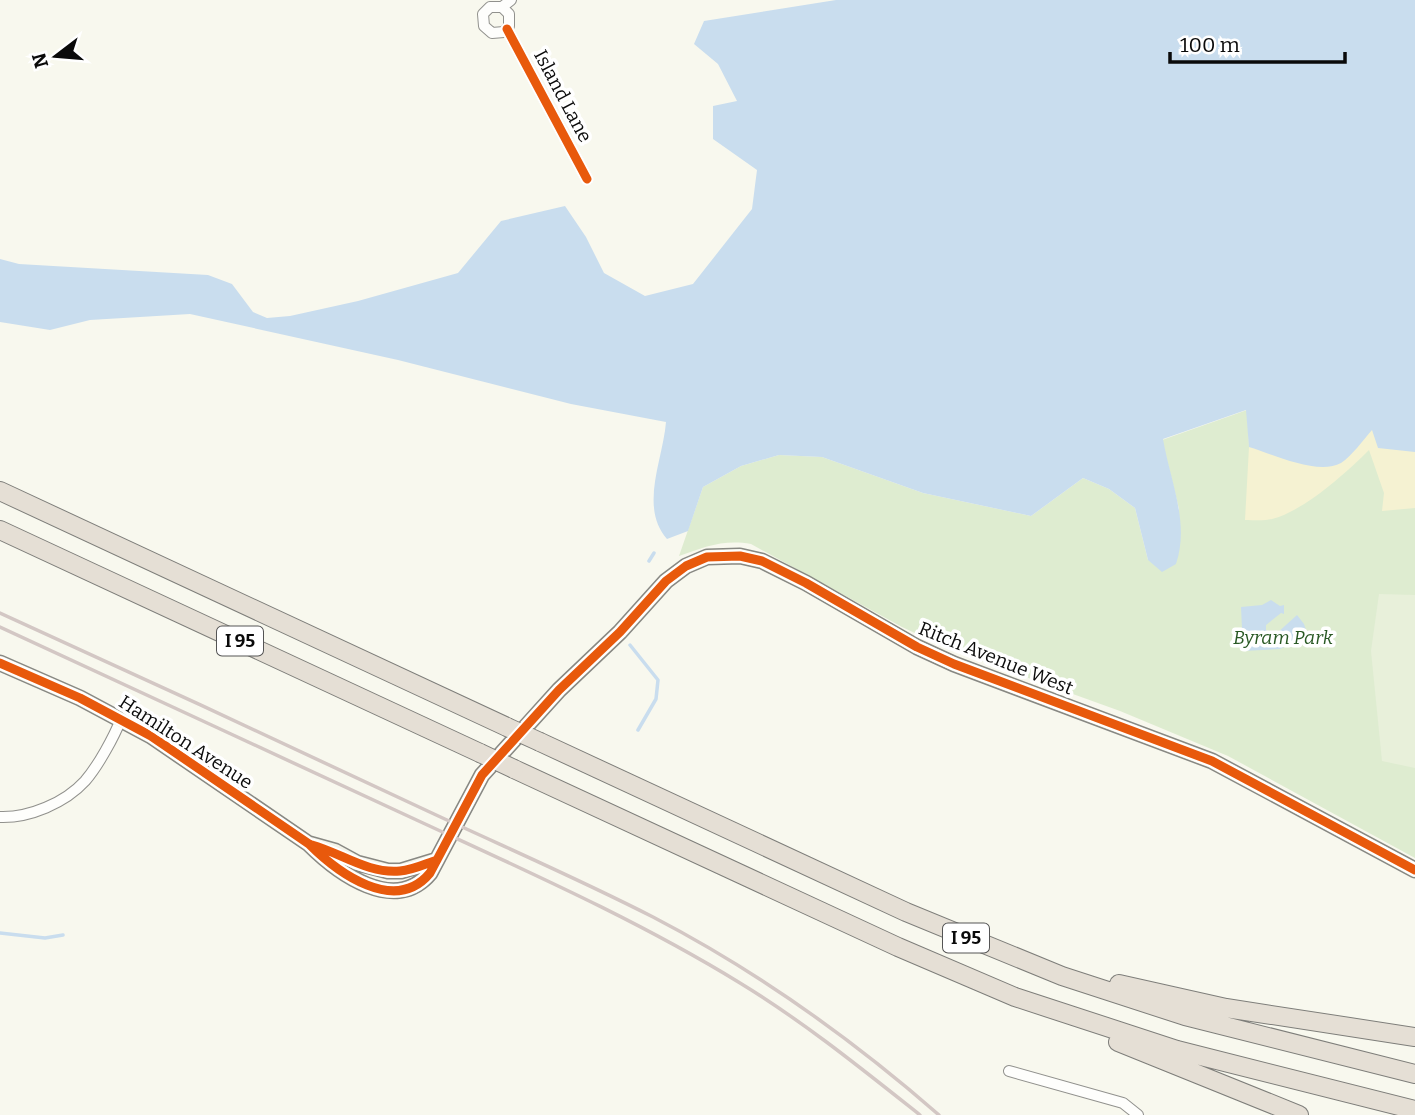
<svg xmlns="http://www.w3.org/2000/svg" width="1415" height="1115" font-family="Bitter,serif">
	<style>
		.green { fill: #deecd0 }
		.sand { fill: #f5f2d2 }
		.pitch { fill: #e8f0da }
		.water { fill: #c9ddee }
		.lines { fill: none; stroke-linecap: round; stroke-linejoin: round }
		.stream { stroke: #c9ddee; stroke-width: 3.5 }
		.minor-casing { stroke: #91918d; stroke-width: 12 }
		.secondary-casing { stroke: #888883; stroke-width: 17 }
		.motorway-casing { stroke: #7e7e7a; stroke-width: 20 }
		.minor { stroke: #fefefc; stroke-width: 10 }
		.secondary { stroke: #f3f3e8; stroke-width: 14 }
		.motorway { stroke: #e5dfd5; stroke-width: 18 }
		.rail { stroke: #d3c7c4; stroke-width: 3.5 }
		.motorway-bridge-casing { stroke: #7e7e7a; stroke-width: 20; stroke-linecap: butt }
		.motorway-bridge { stroke: #e5dfd5; stroke-width: 18 }
		.cycleway-casing { stroke: #fff; stroke-width: 13 }
		.cycleway { stroke: #e8590c; stroke-width: 9 }
		.labels { text-anchor: middle; dominant-baseline: central; stroke-width: 7; stroke-linejoin: round; paint-order: stroke }
		.shield { fill: #fff; stroke: #545454; stroke-width: 2 }
		.shield-label { font-size: 18px; font-weight: bold; fill: #0a0a0a }
		.street-label { font-size: 19px; fill: #0a0a0a; stroke: #fff }
		.park-label { font-size: 19px; font-style: italic; fill: #295924; stroke: #fff }
	</style>
	<rect width="100%" height="100%" fill="#f8f8ee"/>
	<path class="green" d="M1247,410l125,20 43,22v406l-187,-102 -108,-45 -169,-61 -49,-23 -151,-83c-27,-5 -47,3 -72,12l24,-69 38,-21 38,-11 43,2 101,36 108,23 52,-38 26,11 26,19 13,52 31,-51 -17,-69z"/>
	<path class="sand" d="M1247,410l168,18v80l-33,3 2,-18 -15,-43c-23,23 -65,61 -97,69 -8,2 -19,1 -27,1l4,-73z"/>
	<path class="pitch" d="M1379,594l36,1v173l-33,-7 -11,-110z"/>
	<path class="water" d="M836,0h579v452l-37,-4 -6,-18c-9,10 -20,26 -31,33 -23,13 -69,-9 -92,-16l-3,-37 -83,29c7,41 27,84 13,125l-14,8 -14,-12 -13,-52 -26,-19 -26,-11 -52,38 -108,-23 -101,-36 -43,-2 -38,11 -38,21 -15,44 -21,8c-28,-32 -4,-79 -1,-117l-95,-18 -173,-44 -208,-46 -100,6 -40,10 -50,-8v-63l19,5 189,11 24,9 21,28 14,6 23,-2 68,-15 100,-28 43,-52 64,-15 21,31 18,36 41,23 48,-12 59,-75 5,-39 -44,-31v-33l24,-5 -19,-37 -24,-20 10,-23z
		M1271,600l9,6 4,-1v9l-3,-1 -15,12v5l4,4h6l21,-19 7,9 4,12 -28,13 -37,2 -2,-44 21,-2z"/>
	<g class="lines">
		<path class="stream" d="M649,561l5,-8
			M630,645l28,35 -2,19 -18,31
			M0,933l45,5 18,-3"/>
		<g class="minor-casing">
			<path id="minor" d="M502,7l7,7v12l-5,6 -12,1 -8,-7 -1,-12 7,-7h12l9,-7
				M507,29l80,150
				M0,817c29,1 65,-14 85,-36 13,-15 29,-44 36,-62
				M1009,1071l114,32 15,12"/>
		</g>
		<g class="secondary-casing">
			<path id="secondary" d="M0,663l80,35 71,38 158,108c29,29 86,71 121,29l52,-98 77,-85 61,-58 46,-51 20,-15 21,-9 33,-1 22,5 44,22 111,64 37,17 258,97 203,109
				M310,844l25,7 22,12 31,8h13l36,-11"/>
		</g>
		<g class="motorway-casing">
			<path id="motorway" d="M0,491l507,236
				M0,530l480,223
				M540,742l366,170 156,64 123,40 230,58
				M514,769l384,178 117,50 162,53 238,60
				M1119,984l107,24 189,29
				M1118,1042l181,73"/>
		</g>
		<use href="#minor" class="minor"/>
		<use href="#secondary" class="secondary"/>
		<use href="#motorway" class="motorway"/>
		<path class="rail" d="M0,613c145,66 290,133 434,201 73,34 147,66 219,103 102,53 199,122 286,198
			M0,627c141,65 282,131 423,196 108,50 216,98 317,160 64,39 122,86 180,132"/>
		<g class="motorway-bridge-casing">
			<path id="motorway-bridge" d="M507,727l33,15
				M480,753l34,16"/>
		</g>
		<use href="#motorway-bridge" class="motorway-bridge"/>
		<g class="cycleway-casing">
			<path id="cycleway" d="M507,29l80,150
				M0,663l80,35 71,38 158,108c29,29 86,71 121,29l52,-98 77,-85 61,-58 46,-51 20,-15 21,-9 33,-1 22,5 44,22 111,64 37,17 258,97 203,109
				M312,845c29,8 56,29 88,26 13,-1 25,-7 37,-11"/>
		</g>
		<use href="#cycleway" class="cycleway"/>
	</g>
	<g class="labels">
		<g class="shield">
			<rect x="217" y="626.5" width="46" height="29" rx="5"/>
			<rect x="943" y="923.5" width="46" height="29" rx="5"/>
		</g>
		<g class="shield-label">
			<text x="240" y="641">I 95</text>
			<text x="966" y="938">I 95</text>
		</g>
		<g class="street-label">
			<text transform="translate(563 96) rotate(62)">Island Lane</text>
			<text transform="translate(996 658) rotate(22)">Ritch Avenue West</text>
			<text transform="translate(186 742) rotate(33)">Hamilton Avenue</text>
		</g>
		<g class="park-label">
			<text x="1283" y="637">Byram Park</text>
		</g>
	</g>
	<g transform="translate(56 56) rotate(254)" stroke="#ffffff" stroke-width="5" paint-order="stroke">
	<path d="M0-5L12 26L0 18L-12 26Z" fill="#0a0a0a"/>
	<text y="-10" font-size="19" font-weight="bold" text-anchor="middle" fill="#0a0a0a">N</text>
	</g>
	<path d="M1170 52v10h175v-10" fill="none" stroke="#0a0a0a" stroke-width="3.5"/>
	<text x="1180" y="52" font-size="21" fill="#0a0a0a" stroke="#ffffff" stroke-width="5" paint-order="stroke">100 m</text>
</svg>
